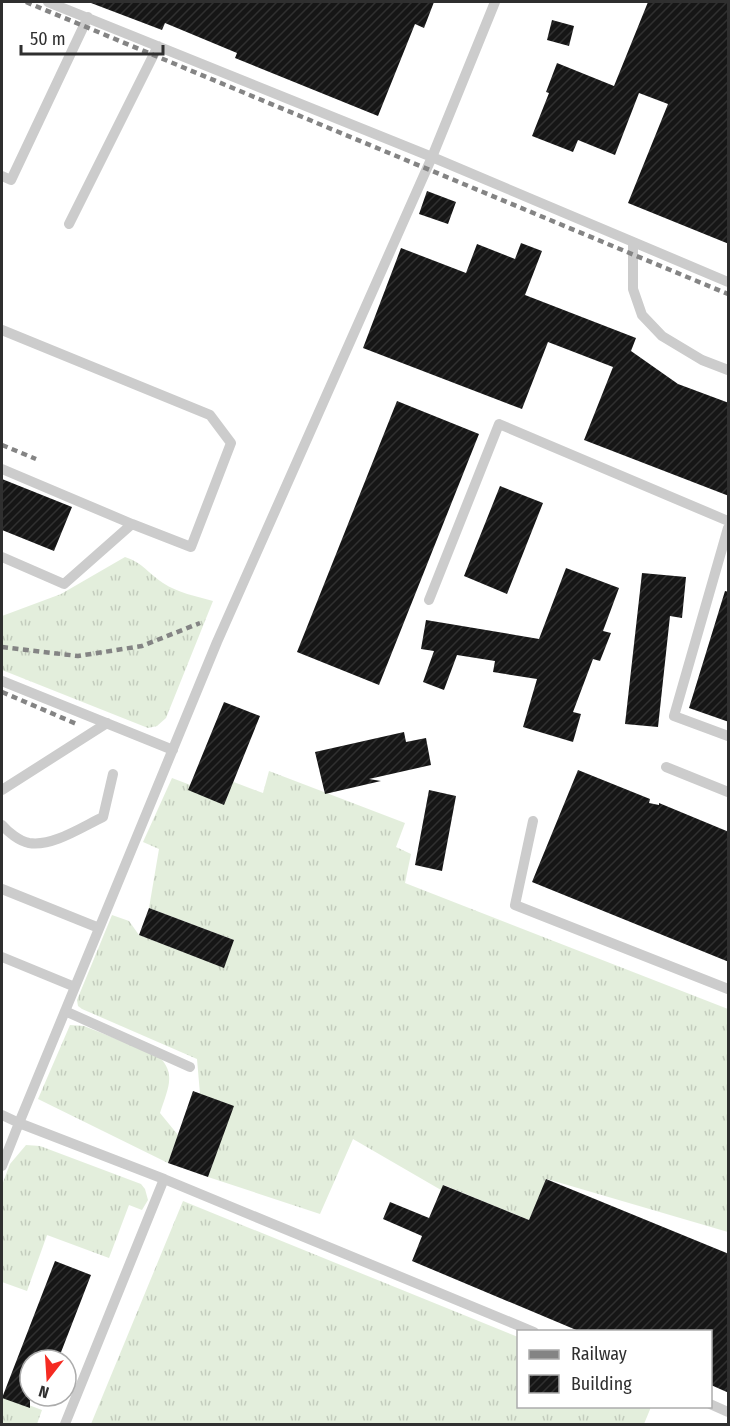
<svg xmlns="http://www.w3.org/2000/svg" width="730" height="1426" font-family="'Fira Sans Condensed',sans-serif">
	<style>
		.grass { fill: url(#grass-tufts) }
		.building { fill: url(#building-hatch) }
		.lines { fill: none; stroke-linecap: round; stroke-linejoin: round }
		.service { stroke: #ccc; stroke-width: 10 }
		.rail { stroke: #848484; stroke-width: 4.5; stroke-dasharray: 6 4.5; stroke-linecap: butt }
	</style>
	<defs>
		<pattern id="grass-tufts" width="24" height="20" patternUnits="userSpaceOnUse" patternTransform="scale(1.5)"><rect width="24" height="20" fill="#e3eedc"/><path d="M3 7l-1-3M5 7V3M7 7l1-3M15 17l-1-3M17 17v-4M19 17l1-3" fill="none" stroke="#c3ccbd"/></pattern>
		<pattern id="building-hatch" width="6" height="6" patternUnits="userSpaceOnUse" patternTransform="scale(1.5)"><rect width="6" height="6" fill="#161616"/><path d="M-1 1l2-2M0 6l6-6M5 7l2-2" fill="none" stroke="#303030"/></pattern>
	</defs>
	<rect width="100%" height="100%" fill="#fff"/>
	<path class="grass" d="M125,557c17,5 24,17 38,26 15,10 33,13 50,18l-47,117 -9,8 -9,2 -146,-58v-54l59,-22z
		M269,771l136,52 -9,24 15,7 -6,29 323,126v223l-181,-53 -18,41 -85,-35 -3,5 -88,-51 -33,75 -112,-37 25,-71 -33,-12 -3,-35 -115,-50 -4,-3 -1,-6 35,-85 17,6 10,14 85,32 10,-27 -85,-32 10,-59 -16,-7 29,-64 55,21 4,-18 32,12z
		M70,1025l14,1 73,29c21,18 10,35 3,58l18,22 -10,28 -130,-64z
		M26,1145l14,1 101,38 4,5 3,11 -6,10 -13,-5 -20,53 -62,-23 -20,56 -25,-9v-97l8,-21z
		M183,1201l335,136v69l133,1 -7,17h-553z
		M2,1395l40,15 -5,14h-35z"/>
	<path class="building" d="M91,2h343l-10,26 -9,-4 -37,92 -143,-58 2,-5 -72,-30 -3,7 -71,-27z
		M648,2h81v242l-101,-41 40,-99 -29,-11 -24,62 -37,-15 -5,12 -41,-16 17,-43 -3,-1 11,-29 57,23z
		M552,20l22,6 -5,20 -22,-6z
		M427,191l29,11 -8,22 -29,-10z
		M521,243l21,8 -17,44 111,43 -5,13 47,33 51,19v93l-145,-56 29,-73 -65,-25 -26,67 -159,-61 38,-100 65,25 11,-29 38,15z
		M397,401l82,33 -100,251 -82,-33z
		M2,479l70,28 -18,44 -52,-21z
		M500,486l43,17 -36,91 -43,-18z
		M566,568l53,20 -16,43 8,2 -11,28 -7,-2 -20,53 8,2 -8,28 -50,-15 14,-48 -44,-7 2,-11 -38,-6 -13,35 -21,-8 11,-31 -13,-2 5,-29 113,19z
		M642,573l44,4 -4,41 -12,-2 -12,111 -33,-3z
		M725,591l4,1v130l-40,-14z
		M224,702l36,14 -36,89 -36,-15z
		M404,732l2,10 20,-4 5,27 -62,14 12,2 -56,13 -10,-42z
		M578,770l72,29 -1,4 10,2v-2l70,29v130l-197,-80z
		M429,790l27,6 -14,75 -27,-6z
		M149,908l85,32 -10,28 -85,-33z
		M193,1091l41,15 -26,71 -40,-14z
		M546,1179l183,75v139l-18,-8v-53h-130l-169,-71 10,-25 -39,-17 7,-17 39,16 14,-33 86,35z
		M55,1261l36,14 -33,85h-28v48l-28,-10z"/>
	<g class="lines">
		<path class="service" d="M48,2l384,155 296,125
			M2,176l9,4 77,-163
			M69,224l89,-178
			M633,242v47l9,26 20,21 40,24 26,10
			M2,330l208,85 21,28 -40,104 -59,-23
			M2,469l130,55 -68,60 -62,-27
			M728,528l-54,188 54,20
			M429,600l70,-176 229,97
			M2,681l171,69
			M666,767l62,25
			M2,790l105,-67
			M533,821l-18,84 213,84
			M2,825c6,7 17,16 27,18 23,4 53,-16 74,-26l10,-43
			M2,889l97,39
			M2,957l73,30
			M65,1011l125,56
			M2,1115l17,8 198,-481 215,-485 63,-155
			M2,1166l17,-43 145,56 370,153
			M710,1404l18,8
			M65,1424l99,-245"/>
		<path class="rail" d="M26,2l702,292
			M2,445l34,14
			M2,647l76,9 64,-10 58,-23
			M2,692l77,33"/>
	</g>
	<rect width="730" height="1426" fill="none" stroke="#2f2f2f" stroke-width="6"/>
	<rect x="517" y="1330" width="195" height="78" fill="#ffffff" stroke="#acacac" stroke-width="1.5"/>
	<rect x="529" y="1350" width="30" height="9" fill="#848484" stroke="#acacac" stroke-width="1.5"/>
	<text x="571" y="1360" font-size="18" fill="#2f2f2f">Railway</text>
	<rect x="529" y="1375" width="30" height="18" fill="url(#building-hatch)" stroke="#acacac" stroke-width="1.5"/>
	<text x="571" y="1390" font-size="18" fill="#2f2f2f">Building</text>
	<g transform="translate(48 1378) rotate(197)"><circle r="28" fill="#ffffff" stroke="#acacac" stroke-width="1.5"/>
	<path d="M0-4.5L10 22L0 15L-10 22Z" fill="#f52b22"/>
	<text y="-9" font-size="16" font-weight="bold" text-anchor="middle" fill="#2f2f2f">N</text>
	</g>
	<path d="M21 45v9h142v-9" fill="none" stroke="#2f2f2f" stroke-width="3"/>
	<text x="30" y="45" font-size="18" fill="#2f2f2f" stroke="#ffffff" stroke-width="4.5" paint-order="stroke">50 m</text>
</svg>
